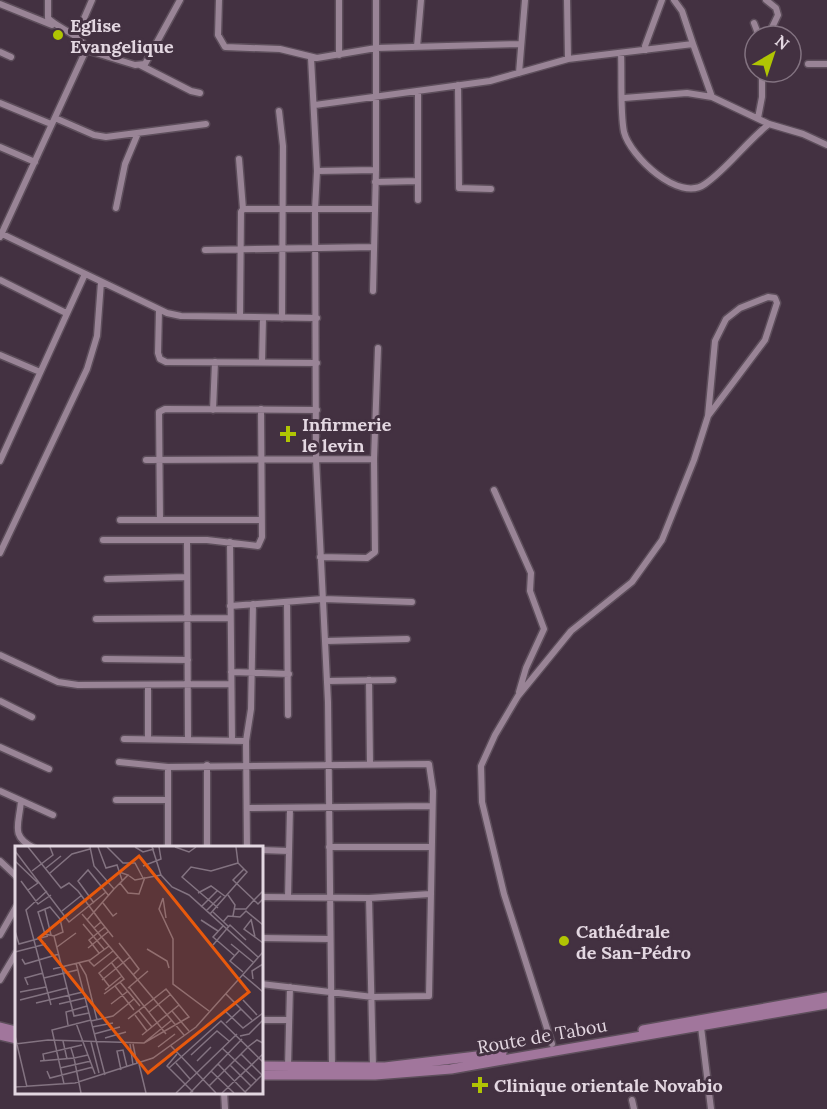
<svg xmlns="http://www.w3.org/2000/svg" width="827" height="1109" font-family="Lora,serif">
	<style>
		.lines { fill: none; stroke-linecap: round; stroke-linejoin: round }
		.minor-casing { stroke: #5d4e5b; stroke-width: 9 }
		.primary-casing { stroke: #5d4e5b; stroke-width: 12 }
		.minor { stroke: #998496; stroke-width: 6 }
		.primary { stroke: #a1769c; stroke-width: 9 }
		.poi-dot { fill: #b0c503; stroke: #433141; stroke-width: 2 }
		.labels { text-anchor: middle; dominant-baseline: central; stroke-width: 6; stroke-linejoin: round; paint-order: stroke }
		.poi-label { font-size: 18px; font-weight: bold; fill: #e3d7e1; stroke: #433141; text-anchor: start }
		.street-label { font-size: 18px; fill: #e3d7e1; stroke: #433141 }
		.inset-road { fill: none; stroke: #837381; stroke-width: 1.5 }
		.view { fill: #e8590c; fill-opacity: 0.15; stroke: #e8590c; stroke-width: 3 }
		.inset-edge { fill: none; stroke: #e3d7e1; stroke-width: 3 }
	</style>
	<rect width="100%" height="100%" fill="#433141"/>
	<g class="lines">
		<g class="minor-casing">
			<path id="minor" d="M219,0l-1,35 7,12 55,2 37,9 59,-10 144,-4
				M567,0l1,59 125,-15 -11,-33 -8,-11
				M766,0l10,8 2,7 -10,21
				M0,4l52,21
				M754,23l5,13
				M76,37l16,-37
				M693,44l19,53 57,27 34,10 24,11
				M417,47l4,-47
				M86,50l49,15 10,-1 35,-64
				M646,50l-1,-4 17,-46
				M0,52l11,5
				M621,53c1,21 -1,60 3,79 6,24 55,71 81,52 23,-16 41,-42 64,-60
				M339,55v-55
				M311,58l6,113
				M808,64h19
				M140,65l51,26 9,2
				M519,73l6,-73
				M458,85l1,103 32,1
				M624,98l63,-5 25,4
				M0,103l51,21
				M315,105l175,-24 78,-22
				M279,111l4,35 -1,172
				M55,118l39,17 12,2 100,-13
				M758,118l4,-21v-25
				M0,147l35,15
				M239,159l4,50
				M375,182l43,-1
				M418,200v-109
				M116,208l9,-44 13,-31
				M0,233l167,80 14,3 136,2
				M0,237l86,-187c-3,-15 -28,-21 -38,-32v-18
				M205,250l168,-3
				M0,280l66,33
				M373,291l3,-121
				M159,310l-1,43 2,6 6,3 151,1
				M240,317l1,-105 2,-3h131
				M0,355l40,17
				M262,362l1,-44
				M213,410l2,-48
				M146,460l228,-1 4,-111
				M0,461l85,-187
				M494,490l37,83 -1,18 14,38 -18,39 -7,24
				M120,520h141
				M160,520l-1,-108 6,-3 152,1
				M103,540h104l51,6 4,-9 -1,-128
				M187,540l1,198
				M230,542l2,198
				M0,553l87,-184 10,-33 4,-54
				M320,557l47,1 8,-6 -1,-93
				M107,579l80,-2
				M287,602l1,113
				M230,606l93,-7 89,3
				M96,619l134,-1
				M326,641l81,-2
				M0,655l58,27 20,3 153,-1
				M105,659l83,1
				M231,672l58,2
				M369,680l1,84
				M327,681l66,-1
				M0,701l32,16
				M124,739l122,2
				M148,739v-54
				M0,747l49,22
				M119,762l49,5 261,-3 4,27 -4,205 -56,1 -112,-13
				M168,767v81
				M0,791l53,24
				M116,800h52
				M21,801c-2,24 -11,35 13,47
				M247,808l185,-2
				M329,847h102
				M207,848v-83
				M247,848l-1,-107 5,-32 2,-105
				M261,850l28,1
				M0,861l16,15
				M261,897l108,1 61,-4
				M288,897l2,-89
				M369,898l4,169
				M0,935l16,-28
				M261,938l69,1
				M0,980l16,-27
				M261,1020h28
				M701,1027l10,82
				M552,1044l-48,-150 -22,-92 -1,-36 14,-31 23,-39 53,-65 61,-49 30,-42 32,-80 14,-44 7,-75 11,-22 14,-11 28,-11 7,1 2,5 -12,37 -57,76
				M288,1067l2,-80
				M332,1068l-4,-366 -12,-243 -1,-249 2,-39 59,-1v-170
				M224,1092l1,17
				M632,1100l2,9"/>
		</g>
		<g class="primary-casing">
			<path id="primary" d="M0,1027l16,4
				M643,1030l184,-33
				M0,1035l16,4
				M261,1066l124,1 117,-14
				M261,1075h114l76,-6 376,-65"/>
		</g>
		<use href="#minor" class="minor"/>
		<use href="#primary" class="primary"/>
	</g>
	<g class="poi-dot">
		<circle cx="58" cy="35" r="6"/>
		<path d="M285 425h6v6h6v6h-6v6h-6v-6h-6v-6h6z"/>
		<circle cx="564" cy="941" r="6"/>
		<path d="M477 1076h6v6h6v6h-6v6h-6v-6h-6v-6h6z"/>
	</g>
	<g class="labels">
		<g class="poi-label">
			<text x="70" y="25">Eglise<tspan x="70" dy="21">Evangelique</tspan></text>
			<text x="302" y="424">Infirmerie<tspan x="302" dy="21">le levin</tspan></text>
			<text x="576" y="931">Cathédrale<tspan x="576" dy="21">de San-Pédro</tspan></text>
			<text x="494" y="1085">Clinique orientale Novabio</text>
		</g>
		<g class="street-label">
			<text transform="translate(542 1036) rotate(-10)">Route de Tabou</text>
		</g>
	</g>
	<g transform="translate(15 846)">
		<rect width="248" height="248" fill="#433141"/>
		<path class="inset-road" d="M13,1l33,41 8,-5 9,8 23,31 -7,6 90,107M75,1l4,19 20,23 14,-14 -9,-3M83,1l8,21 11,-3 5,15M92,1l16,16h12l8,15M120,1l8,5 11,-3M137,1l9,28 11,12 17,8 69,62M160,1l14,5 7,-5M0,5l54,71 37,-30M0,15l23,22 -10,7M128,20l18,-7 -2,-12M31,22l15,-12M17,25l21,-16 -3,-8M35,27l22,-19 18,-5M113,29l7,5 26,-5M6,35l17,23 13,-9M105,37l8,10 11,1 6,-17M32,45l-21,19 25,95M248,45l-9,9 4,4 5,-5M183,47l13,-7 15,11M213,49l7,10 -2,11M148,52l-4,11 14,30v45l36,27M148,52l3,20M79,57l-16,-22 10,-11 21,26M88,57l10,13 4,-3M35,61l10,12 3,13 -9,4 -9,-2 -7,-22zM186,61l16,-16M203,62l-36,-31 9,-10 20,4 27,-8M220,63h11l8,-9 -21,-20 11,-11M30,64l6,25M47,65l20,-16M191,65l15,-15M198,66l16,15M67,68l12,14M195,68l37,-42 -9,-9 -2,-16M236,73l4,18M72,74l27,-31M186,74l17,11M236,74l-7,9 19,14M86,76l12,15M208,76l5,-6 12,1 6,-6 17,14M68,78l21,25M208,80l-10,11 22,19M0,85l4,13 29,-8M39,90l20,80 15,-3M216,98l22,18M198,99l17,-20 16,15M42,101l19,-14M73,102l21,-17M132,103l20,12 2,7M224,105l-9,10 13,11M0,106l31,-8M84,107l-10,-13 16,-13M115,111l9,12 -6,6M7,113l3,5 34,-10M74,115l5,5 19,-15M61,117l29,112M64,117l7,12 11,45M38,123l37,-9 19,-14M228,129l20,17M29,132l33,-8M238,133l-1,-8 11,-7M87,134l28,-23 -11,-14M105,136l20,24M13,139l-3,-7 18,-5M94,140l-10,-13 19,-16M100,140l19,24M114,141l37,47M113,142l20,-17M90,144l17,-14M5,146l26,-5M89,148l20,-15 -13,-17M211,148l26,26M5,154l47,-12M228,154l14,15M21,157l47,-11M44,158l26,-6M96,158l17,-13M209,164l19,18 20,-15M124,165l13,16M157,165l17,20M134,166l22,-18M120,169l12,16M76,175l22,-5 21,-17M61,177l19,51M211,177l15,-14M53,179l-2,-13 21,-6M77,181l21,-4M79,188l26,-7M127,189l37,-30M0,190l12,51M225,190l9,-2 14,-14M90,192l21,-6M48,195l4,18M76,196l8,31M130,196l27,-22M0,198l33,-4 96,3 45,-26 -23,-28 -38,30M115,198l3,21M118,198l4,20M156,200l45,47M143,201l17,-13M207,202l34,32M162,208l-10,12 26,26M226,208l21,21M176,209l26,-24 12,10M29,214l-1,-6 39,-9M25,215l34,-3 -3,-10M182,215l14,-14M161,217l14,16M124,218l7,29M203,218l28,29M215,219l21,21M45,222l31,-7M154,222l52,-47 42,41M106,224l-4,-19 6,-1 4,17M32,225l3,7 43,-11M196,225l23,22M49,238l-12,-54 39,-10M194,240l40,-40 8,-6 6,3M0,241l60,-4 78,-25 43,-31 67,-75M230,246l18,-18M66,247l-7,-35 14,-3M161,247l61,-59M175,247l52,-54M207,247l41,-39"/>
		<path class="view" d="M124,10l110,136 -101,81 -109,-135z"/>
		<rect width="248" height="248" class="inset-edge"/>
	</g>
	<g transform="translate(773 54) rotate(39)"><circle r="28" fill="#433141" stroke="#837381" stroke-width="1.5"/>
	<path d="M0-4.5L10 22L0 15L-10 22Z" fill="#b0c503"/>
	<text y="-9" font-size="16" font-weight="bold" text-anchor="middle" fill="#e3d7e1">N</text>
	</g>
</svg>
